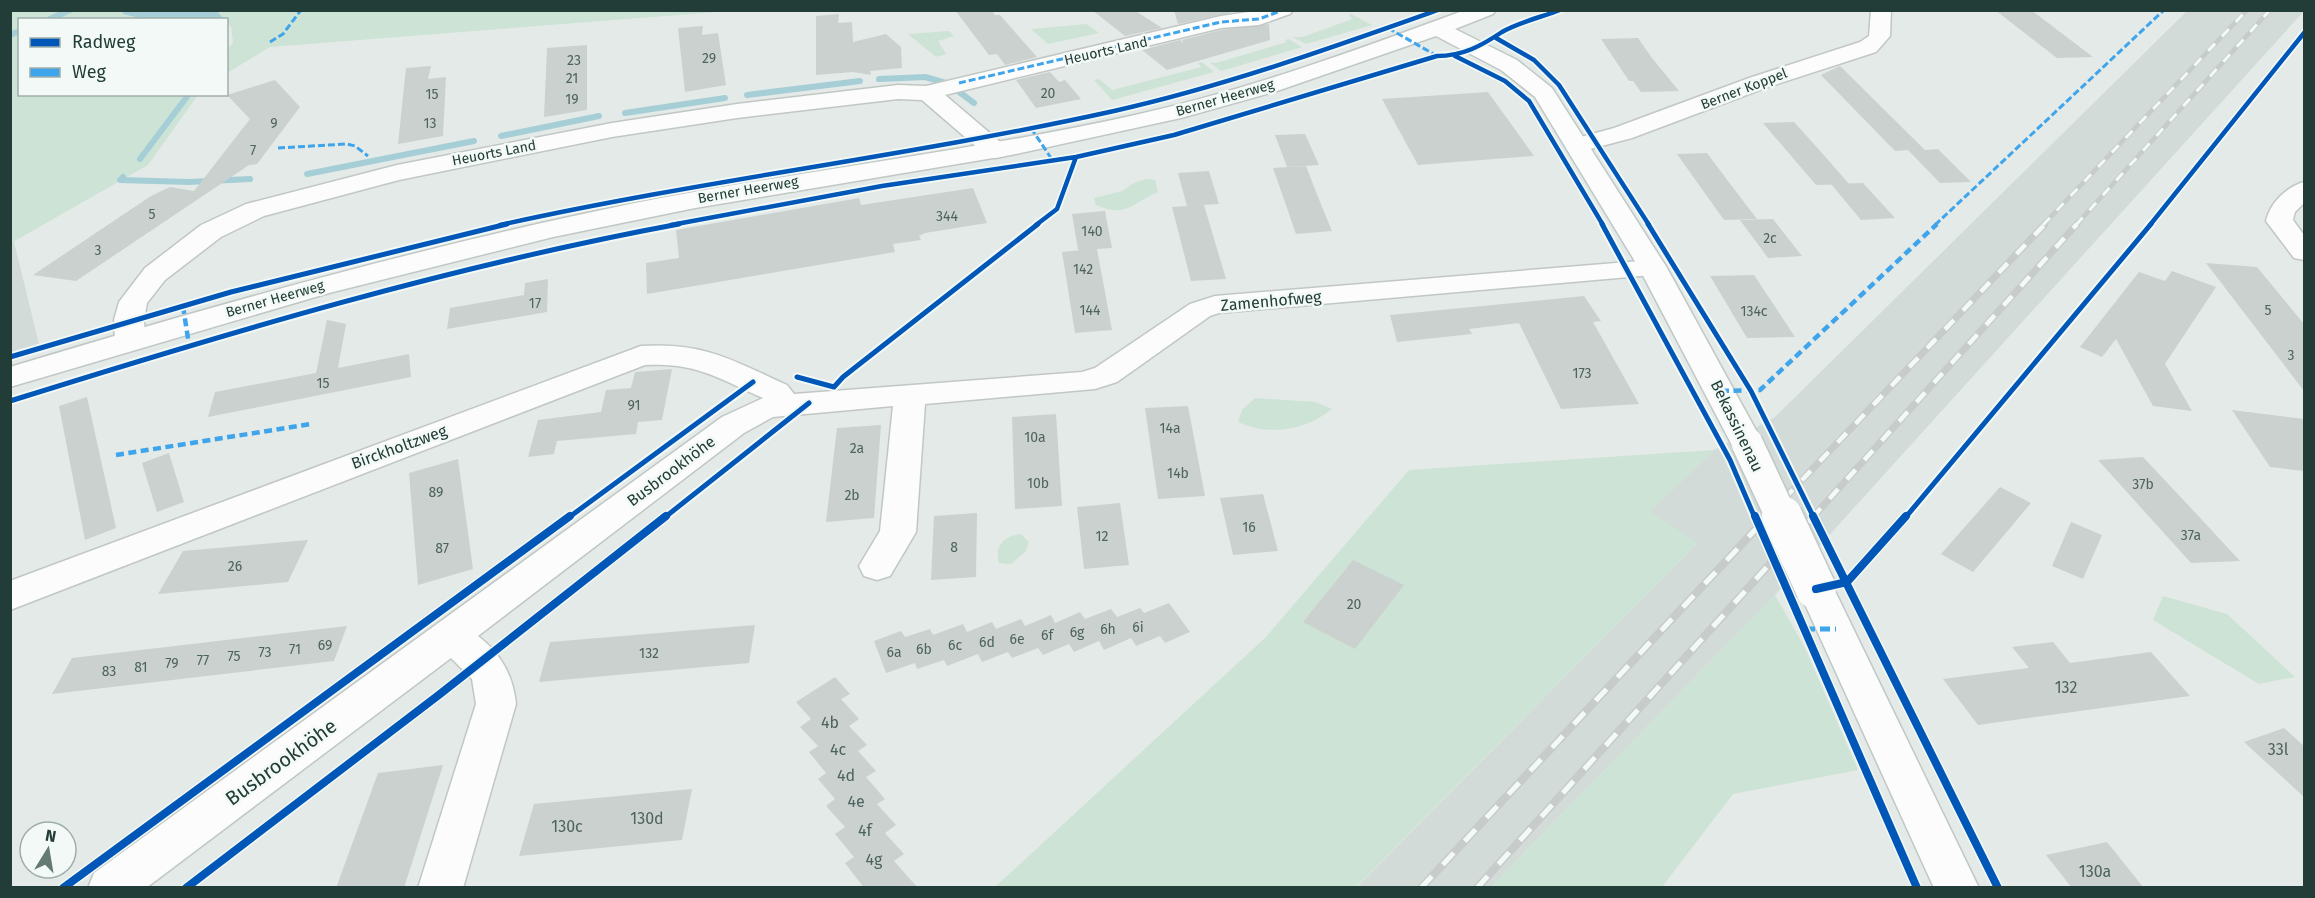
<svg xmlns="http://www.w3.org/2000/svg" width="2315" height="898" font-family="'Fira Sans',sans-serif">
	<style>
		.built { fill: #d2dbd7 }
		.green { fill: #cde3d5 }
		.water { fill: #a6ced7 }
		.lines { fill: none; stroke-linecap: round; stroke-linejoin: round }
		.stream { stroke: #a6ced7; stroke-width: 6 }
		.building { fill: #cbd1cf }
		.street-casing { stroke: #c1c7c4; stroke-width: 3 }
		.secondary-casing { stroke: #c0c8c5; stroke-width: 3 }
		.street { fill: #fbfcfb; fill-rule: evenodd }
		.secondary { fill: #fbfcfb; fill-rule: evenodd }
		.rail-far2-casing { stroke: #c7cbca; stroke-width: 4.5 }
		.rail-far1-casing { stroke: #c7cbca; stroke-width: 7 }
		.rail-casing { stroke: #c7cbca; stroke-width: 8 }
		.rail-far2 { stroke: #f3f9f6; stroke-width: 3; stroke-dasharray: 10; stroke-linecap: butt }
		.rail-far1 { stroke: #f3f9f6; stroke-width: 4.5; stroke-dasharray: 13; stroke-linecap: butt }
		.rail { stroke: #f3f9f6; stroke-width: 5; stroke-dasharray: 16; stroke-linecap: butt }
		.secondary-bridge-far1-casing { stroke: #c0c8c5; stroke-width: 34; stroke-linecap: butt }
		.secondary-bridge-casing { stroke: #c0c8c5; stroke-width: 43; stroke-linecap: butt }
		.secondary-bridge-far1 { stroke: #fbfcfb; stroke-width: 31 }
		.secondary-bridge { stroke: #fbfcfb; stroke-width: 40 }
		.quiet-far2 { stroke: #3ea4ec; stroke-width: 3; stroke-dasharray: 7 3; stroke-linecap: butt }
		.quiet-far1 { stroke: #3ea4ec; stroke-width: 4.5; stroke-dasharray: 8 4.5; stroke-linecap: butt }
		.quiet { stroke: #3ea4ec; stroke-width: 5; stroke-dasharray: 10 5; stroke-linecap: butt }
		.cycleway-far2-casing { stroke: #f3f9f6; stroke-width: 8 }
		.cycleway-far1-casing { stroke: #f3f9f6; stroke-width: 9 }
		.cycleway-casing { stroke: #f3f9f6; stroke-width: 11 }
		.cycleway-far2 { stroke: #0057b8; stroke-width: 4.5 }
		.cycleway-far1 { stroke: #0057b8; stroke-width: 5 }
		.cycleway { stroke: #0057b8; stroke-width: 8 }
		.labels { text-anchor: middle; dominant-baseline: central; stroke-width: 5; stroke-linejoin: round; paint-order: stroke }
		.far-street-label { font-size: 14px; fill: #223d37; stroke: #f3f9f6 }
		.number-label { font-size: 14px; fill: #4d635e }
		.street-label { font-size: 16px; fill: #223d37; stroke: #f3f9f6 }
		.near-number-label { font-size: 16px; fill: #4d635e }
		.near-street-label { font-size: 20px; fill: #223d37; stroke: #f3f9f6 }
	</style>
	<rect width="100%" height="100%" fill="#e4eae7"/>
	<path class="built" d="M2187,11h117l-529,584 -284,292 -135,1 341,-345 -48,-31 65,-62 61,-33z
		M14,242l25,102 -28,8 -1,-109z"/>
	<path class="green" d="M11,11h111l1,3 20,5 -123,1v74l178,1 -50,70 -137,78z
		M217,11h513l-460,36 -43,26v-23l6,-8 -2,-15z
		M1351,14l21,11 -66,19 -14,-7h11l49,-18 -3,-4z
		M1087,24l12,9 -51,11 -17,-15z
		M949,31l5,5 -16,5 8,13 -10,3 -28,-23z
		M1289,39l13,8 -81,24 -12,-9 7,1 71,-21 -2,-2z
		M1202,62l12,10 -102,28 -18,-20 5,-1 13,11 89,-23 -3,-4z
		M1146,179l9,1 3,12c-28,12 -31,26 -62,13l-2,-7 28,-7 12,-8z
		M1255,398l60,4 17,7c-27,22 -63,27 -94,13l4,-12z
		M1714,450l-64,61 47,32 -341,344 -362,1 272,-251 143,-167z
		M1021,534l8,8 -3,9 -15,13 -12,-1c-5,-18 5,-27 22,-29z
		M1775,595l30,53 53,122 -125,24 -71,93h-171z
		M2163,596l64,18 68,63 -36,7 -106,-64z"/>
	<path class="water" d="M122,11h95l7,8h-81l-20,-5z"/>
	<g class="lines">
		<path class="stream" d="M48,20l22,-10
			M10,35l10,-4
			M879,79l46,-2 21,6
			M958,91l16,12
			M747,95l113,-14
			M625,113l100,-15
			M501,136l98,-20
			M140,159l49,-65
			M307,174l167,-33
			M123,177l-3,3 69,2 61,-3"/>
	</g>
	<path class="building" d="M955,10h36l4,5h5l37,42 -32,8 -8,-11 -8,1z
		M1092,10h42l28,18 -37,8z
		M1174,10h69l-65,14z
		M1995,10h36l62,47 -36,1z
		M839,14l-1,9 14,-1 1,20 33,-8 15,13 1,21 -32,3 1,4 -18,-3 -37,3v-59z
		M1269,24l1,16 -103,30 -25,-20 38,-10 3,3 -1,-3 39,-10z
		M703,26l-1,9 16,-2 8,52 -41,7 -7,-64z
		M1638,38l14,20 27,33 -38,1 -8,-11h-4l-28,-42z
		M587,45v65l-43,7 3,-69z
		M431,66l-3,13 18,-2 -3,59 -45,8 8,-76z
		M1840,66l85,84 13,-1 33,33 -31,1 -32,-33 -13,1 -74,-76z
		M1050,72l9,10 6,-2 16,19 -45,9 -20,-28z
		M275,80l25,27 -43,57 -8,1 -173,116 -43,-6 118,-79 19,-9 24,4 56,-72 -23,-24z
		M1488,92l46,64 -116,9 -36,-66z
		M1794,122l28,31 27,31 -33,1 -53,-62z
		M1305,134l14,31 -32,2 -12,-32z
		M1707,153l24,32 26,34 -33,1 -47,-66z
		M1306,166l12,31 14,34 -36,3 -23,-66z
		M1209,171l10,33 -32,2 -9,-33z
		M1863,183l32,35 -34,2 -30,-36z
		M973,188l14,35 -62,10 -6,3 2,4 -28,4 2,8 -248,42 -1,-31 33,-5 -3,-28 183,-32 2,7z
		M1204,205l22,74 -35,2 -19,-74z
		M1105,211l7,37 -15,1 15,81 -37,3 -13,-81 20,-2h-4l-6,-36z
		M1773,219l29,37 -34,2 -28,-38z
		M2206,263l51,4 47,57v67z
		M2172,271l44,16 -51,77 27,47 -39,-5 -37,-67 -14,18 -22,-10 59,-75 26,9z
		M1754,275l41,62 -48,1 -37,-62z
		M548,279l-1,33 -100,17 3,-21 74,-13 1,-12z
		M1584,296l17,25 -8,1 46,82 -78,5 -42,-86 -50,6 3,5 -75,8 -7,-27z
		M327,320l19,4 -8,44 71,-14 2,23 -203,40 7,-25 101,-19z
		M672,369l-10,51 -24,2 -2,12 -79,7 -3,13 -26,3 10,-37 63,-8 5,-22 25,-2 4,-16z
		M87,397l29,131 -31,12 -26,-134z
		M1188,406l17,90 -47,3 -13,-91z
		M2232,410l72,9v52l-34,-4z
		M1056,414l6,92 -47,3 -3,-92z
		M881,425l-7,93 -48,4 11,-94z
		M169,453l15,49 -27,10 -15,-49z
		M2143,457l47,50 50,54 -49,2 -93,-103z
		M458,459l15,110 -55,16 -9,-112z
		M2000,487l31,16 -58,69 -32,-18z
		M1263,494l15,57 -45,4 -13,-57z
		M1120,503l9,62 -45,4 -7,-62z
		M977,513l-1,64 -45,3 3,-64z
		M2071,522l31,13 -19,44 -31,-13z
		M308,540l-20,42 -130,12 25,-43z
		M1353,560l51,25 -49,64 -52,-27z
		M1169,603l21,29 -25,11 -5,-7 -24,10 -5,-8 -27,12 -5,-9 -25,11 -5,-8 -26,11 -5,-7 -26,10 -4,-6 -26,10 -4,-8 -31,12 -3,-6 -27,9 -2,-6 -29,10 -12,-32 27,-10 4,6 25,-8 3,6 30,-11 4,8 25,-10 4,7 25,-10 4,7 26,-11 4,8 25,-11 5,7 26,-10 6,8 23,-9 4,5z
		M755,625l-6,38 -210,19 11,-40z
		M347,626l-13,35 -282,33 20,-36z
		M2053,642l17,21 81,-11 39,44 -212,29 -35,-46 86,-11 -17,-21z
		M835,677l15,17 -9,5 18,20 -10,7 18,19 -9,6 18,20 -10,6 19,22 -8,5 19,21 -11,8 19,21 -10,7 24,27h-54l-19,-25 9,-6 -19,-23 10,-7 -19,-21 9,-7 -17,-20 8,-6 -17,-21 9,-6 -18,-19 11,-8 -15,-17z
		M2284,728l20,18v51l-60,-55z
		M443,765l-39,123h-68l42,-115z
		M692,789l-10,51 -163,16 15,-52z
		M2107,842l37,46h-72l-26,-33z"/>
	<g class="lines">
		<g class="street-casing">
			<path id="street" d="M1262,10h31l-3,4 -31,11 -38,3 -276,67 60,51 3,5 -3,5 -9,2 -9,-2 -65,-56 -24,-1 -161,19 -125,19 -213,43 -135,36 -43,21 -56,43 -18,23 -3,17 1,20 -4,7 -11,2 -11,-2 -4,-7 -1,-20 5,-18 26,-34 56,-43 45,-21 151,-39 215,-42 125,-19 161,-19 28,1 295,-70z
				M1871,10h20l-1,26 -14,16 -111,36 -133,50 -53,14 -9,-2 -3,-5 3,-5 44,-12 135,-50 111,-36 9,-6z
				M2304,182v21l-9,9 -2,8 11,15v25l-10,-2 -28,-37c4,-18 20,-34 38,-39z
				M1653,260l10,2 4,6 -4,6 -444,39 -9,3 -93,66 -22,7 -170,15 -9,128 -26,44 -13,4 -13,-4 -5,-10 21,-35 13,-125 -120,11 -29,16 -266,203c23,18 35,39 38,68l-53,184h-45l58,-184 -4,-25 -21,-21 -305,230h-58l6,-15 628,-456 41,-19c-45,-20 -67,-36 -118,-33l-635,245v-29l631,-235c63,-4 91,14 146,39l7,9 288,-22 13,-4 95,-64 25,-8z"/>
		</g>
		<g class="secondary-casing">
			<path id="secondary" d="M1465,10h31l-3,4 -38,15 62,31 35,28 115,180 96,175 -4,8 -12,3 -12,-3 -96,-183 -104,-171 -34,-27 -65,-34 -159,55 -96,27 -170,37 -316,53 -142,29 -224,56 -319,94v-20c205,-62 411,-120 620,-163 168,-33 338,-52 505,-89 113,-25 222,-65 330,-105z
				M1816,575l13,4 5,10 145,299h-45l-136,-299 5,-10z"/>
		</g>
		<use href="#street" class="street"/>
		<use href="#secondary" class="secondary"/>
		<g class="rail-far2-casing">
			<path id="rail-far2" d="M2043,225l204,-215
				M2076,225l194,-215"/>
		</g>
		<g class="rail-far1-casing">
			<path id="rail-far1" d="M1766,518l279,-294
				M1812,518l265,-294"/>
		</g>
		<g class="rail-casing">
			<path id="rail" d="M1421,888l347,-372
				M1477,888l336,-372"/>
		</g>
		<use href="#rail-far2" class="rail-far2"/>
		<use href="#rail-far1" class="rail-far1"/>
		<use href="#rail" class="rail"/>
		<g class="secondary-bridge-far1-casing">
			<path id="secondary-bridge-far1" d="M1747,443l35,75"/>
		</g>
		<g class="secondary-bridge-casing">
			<path id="secondary-bridge" d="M1782,516l34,73"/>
		</g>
		<use href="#secondary-bridge-far1" class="secondary-bridge-far1"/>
		<use href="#secondary-bridge" class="secondary-bridge"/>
		<path class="quiet-far2" d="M1388,28l49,28
			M270,42l13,-8 18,-24
			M959,83l262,-61 38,-3 24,-9
			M1031,128l22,33
			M278,148l69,-4 8,2 13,10
			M1935,225l229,-215"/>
		<path class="quiet-far1" d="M183,306l6,39
			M1721,391l39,-1 177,-166
			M116,455l195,-31"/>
		<path class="quiet" d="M1805,629h31"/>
		<g class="cycleway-far2-casing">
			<path id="cycleway-far2" d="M1496,38l38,22 25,25 90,140
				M1455,56l50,25 24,20 74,124
				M500,225c203,-45 411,-69 614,-114 111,-25 217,-63 324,-101
				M671,225l211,-39 194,-29 98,-22 263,-79c26,0 44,-10 65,-24 17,-10 40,-15 58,-22
				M1036,225l21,-16 19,-52
				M2150,225l154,-192"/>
		</g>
		<g class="cycleway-far1-casing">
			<path id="cycleway-far1" d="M1602,224l128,236 25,58
				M1648,224l103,167 63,127
				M10,357l221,-65 276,-68
				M797,377l37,10 9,-10 195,-153
				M10,401c220,-69 442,-135 669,-177
				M568,518l185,-136
				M664,518l145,-115
				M1905,518l246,-294"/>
		</g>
		<g class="cycleway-casing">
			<path id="cycleway" d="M1755,516l162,372
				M1813,516l185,372
				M1816,589l31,-7 59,-66
				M63,888l507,-372
				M186,888l254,-194 226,-178"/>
		</g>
		<use href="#cycleway-far2" class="cycleway-far2"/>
		<use href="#cycleway-far1" class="cycleway-far1"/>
		<use href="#cycleway" class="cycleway"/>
	</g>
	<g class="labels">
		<g class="far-street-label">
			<text transform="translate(1106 51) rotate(-13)">Heuorts Land</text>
			<text transform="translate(1744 89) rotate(-21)">Berner Koppel</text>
			<text transform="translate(1225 98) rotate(-16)">Berner Heerweg</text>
			<text transform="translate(494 153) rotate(-11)">Heuorts Land</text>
			<text transform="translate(748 190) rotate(-10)">Berner Heerweg</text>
			<text transform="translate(275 299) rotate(-16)">Berner Heerweg</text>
		</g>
		<g class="number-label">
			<text x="709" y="58">29</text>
			<text x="574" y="60">23</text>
			<text x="572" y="78">21</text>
			<text x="1048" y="93">20</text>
			<text x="432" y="94">15</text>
			<text x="572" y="99">19</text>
			<text x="274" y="123">9</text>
			<text x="430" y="123">13</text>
			<text x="253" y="150">7</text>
			<text x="152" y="214">5</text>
			<text x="947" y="216">344</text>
			<text x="1092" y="231">140</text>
			<text x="1770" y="238">2c</text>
			<text x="98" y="250">3</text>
			<text x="1083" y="269">142</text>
			<text x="535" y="303">17</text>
			<text x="1090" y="310">144</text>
			<text x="2268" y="310">5</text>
			<text x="1754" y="311">134c</text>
			<text x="2291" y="355">3</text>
			<text x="1582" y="373">173</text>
			<text x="323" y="383">15</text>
			<text x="634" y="405">91</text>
			<text x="1170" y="428">14a</text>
			<text x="1035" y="437">10a</text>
			<text x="857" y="448">2a</text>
			<text x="1178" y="473">14b</text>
			<text x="1038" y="483">10b</text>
			<text x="2143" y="484">37b</text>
			<text x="436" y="492">89</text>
			<text x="852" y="495">2b</text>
			<text x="1249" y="527">16</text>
			<text x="2191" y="535">37a</text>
			<text x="1102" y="536">12</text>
			<text x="954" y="547">8</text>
			<text x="442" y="548">87</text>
			<text x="235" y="566">26</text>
			<text x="1354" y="604">20</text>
			<text x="1138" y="627">6i</text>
			<text x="1108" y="629">6h</text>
			<text x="1077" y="632">6g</text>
			<text x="1047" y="635">6f</text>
			<text x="1017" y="639">6e</text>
			<text x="987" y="642">6d</text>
			<text x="325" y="645">69</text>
			<text x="955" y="645">6c</text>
			<text x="295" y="649">71</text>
			<text x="924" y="649">6b</text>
			<text x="265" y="652">73</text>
			<text x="894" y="652">6a</text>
			<text x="649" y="653">132</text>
			<text x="234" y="656">75</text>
			<text x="203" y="660">77</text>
			<text x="172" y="663">79</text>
			<text x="141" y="667">81</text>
			<text x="109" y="671">83</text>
		</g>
		<g class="street-label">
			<text transform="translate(1271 301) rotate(-5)">Zamenhofweg</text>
			<text transform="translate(1737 426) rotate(64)">Bekassinenau</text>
			<text transform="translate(399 447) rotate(-20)">Birckholtzweg</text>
			<text transform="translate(671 471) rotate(-37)">Busbrookhöhe</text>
		</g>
		<g class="near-number-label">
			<text x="2066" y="687">132</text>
			<text x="830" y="722">4b</text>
			<text x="838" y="749">4c</text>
			<text x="2278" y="749">33l</text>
			<text x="846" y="775">4d</text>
			<text x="856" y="801">4e</text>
			<text x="647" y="818">130d</text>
			<text x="567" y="826">130c</text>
			<text x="865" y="830">4f</text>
			<text x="874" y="859">4g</text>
			<text x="2095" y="871">130a</text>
		</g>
		<g class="near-street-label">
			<text transform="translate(281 762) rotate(-36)">Busbrookhöhe</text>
		</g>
	</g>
	<rect width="2315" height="898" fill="none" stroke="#223d37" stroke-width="24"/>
	<rect x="18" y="18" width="210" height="78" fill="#f3f9f6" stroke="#9faeaa" stroke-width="1.5"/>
	<rect x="30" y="38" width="30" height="9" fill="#0057b8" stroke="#9faeaa" stroke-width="1.5"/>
	<text x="72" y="48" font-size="18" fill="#223d37">Radweg</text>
	<rect x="30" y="68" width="30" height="9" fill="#3ea4ec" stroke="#9faeaa" stroke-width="1.5"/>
	<text x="72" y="78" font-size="18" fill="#223d37">Weg</text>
	<g transform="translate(48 850) rotate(11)"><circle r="28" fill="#f3f9f6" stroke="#9faeaa" stroke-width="1.5"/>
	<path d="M0-4.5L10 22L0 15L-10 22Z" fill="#667a75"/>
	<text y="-9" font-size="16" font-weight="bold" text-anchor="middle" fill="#223d37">N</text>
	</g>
</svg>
